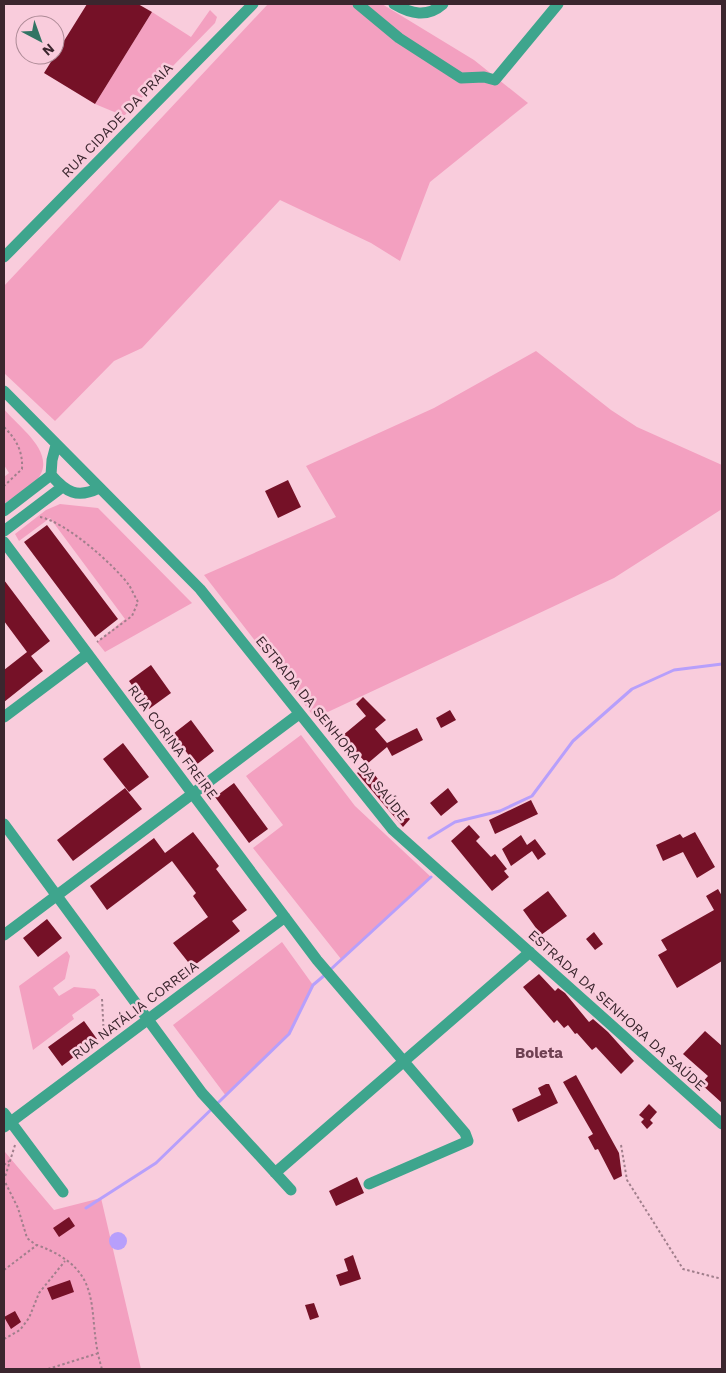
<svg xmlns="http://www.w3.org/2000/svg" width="726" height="1373" font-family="'Work Sans',sans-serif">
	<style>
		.green { fill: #f3a0c0 }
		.water { fill: #b79ffb }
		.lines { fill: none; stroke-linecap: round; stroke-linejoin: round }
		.stream { stroke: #b79ffb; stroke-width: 3 }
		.building { fill: #751127 }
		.path { stroke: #a17f8c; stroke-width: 2; stroke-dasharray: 2.5 2.5; stroke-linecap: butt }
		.minor { stroke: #3ea58d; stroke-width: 11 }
		.labels { text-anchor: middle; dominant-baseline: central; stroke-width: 5; stroke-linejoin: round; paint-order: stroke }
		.street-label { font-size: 14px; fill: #3b262e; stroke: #f9ccdc }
		.neighbourhood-label { font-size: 15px; font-weight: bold; fill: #6f4052; stroke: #f9ccdc }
	</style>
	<rect width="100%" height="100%" fill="#f9ccdc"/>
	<path class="green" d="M268,4h114l92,56 54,43 -98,79 -30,79 -29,-18 -91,-43 -138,148 -28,13 -59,60 -51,-48v-87z
		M210,10l7,7 -2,6 -91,93 -29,-12 57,-92 39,25z
		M536,351l75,59 26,17 85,38v44l-108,69 -299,140 -111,-143 132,-58 -30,-51 128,-58z
		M4,409c14,18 56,45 32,72 -9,9 -22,16 -32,23v-27l5,-4 -5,-8z
		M60,504l38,4 94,95 -87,49 -8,-10 28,-23 -75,-101 -31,23 -4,-7 31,-24z
		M301,735l54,71 76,71 -90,82 -88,-111 30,-23 -37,-49z
		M282,942l31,43 -24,49 -63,62 -53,-71z
		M67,951l3,5 -5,23 -12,9 6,8 15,-9 21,2 5,6 -28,20 2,4 -41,31 -14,-64z
		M5,1152l49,58 47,-12 40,171h-137z"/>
	<path class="water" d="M109 1241a9 9 0 1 1 18 0a9 9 0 1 1-18 0Z"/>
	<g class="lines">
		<path class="stream" d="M429,838l26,-16 45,-11 32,-15 41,-55 59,-52 42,-19 48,-6
			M330,970l101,-93
			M86,1208l70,-45 133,-129 24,-49 13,-11"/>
	</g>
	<path class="building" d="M87,4h51l14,8 -57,92 -51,-31z
		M288,480l13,27 -23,11 -13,-27z
		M47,525l71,94 -23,18 -71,-95z
		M4,580l46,61 -19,15 12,15 -39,31v-32l23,-18 -23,-31z
		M151,665l20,28 -22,16 -20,-28z
		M363,697l23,23 -11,9 12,14 30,-15 6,12 -31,16 -5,-9 -20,17 18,25 -3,2 28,28 -7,8 -46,-54 10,-9 -25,-28 24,-20 -10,-12z
		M450,710l6,10 -15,8 -5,-10z
		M191,720l23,31 -18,14 -23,-31z
		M123,743l26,34 -20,15 -26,-33z
		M234,783l34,46 -19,14 -34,-46z
		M125,788l17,21 -69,52 -16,-21z
		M448,788l10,14 -17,14 -11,-13z
		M531,800l7,14 -43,20 -6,-14z
		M469,825l11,12 -4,4 15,16 4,-3 12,15 -3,2 5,6 -17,14 -41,-50z
		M193,832l26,34 -3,3 31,41 -15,11 8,10 -48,36 -19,-24 35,-26 -15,-21 3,-3 -24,-32 -65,49 -17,-24 64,-48 11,15z
		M695,832l20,35 -18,11 -14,-26 -20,9 -7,-16 24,-11 3,4z
		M521,835l6,10 8,-6 11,15 -8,6 -6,-9 -21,15 -9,-17z
		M718,889l4,7v65l-45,27 -19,-33 9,-5 -6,-10 53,-30 -8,-14z
		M548,891l19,25 -26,19 -18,-25z
		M47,919l15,19 -24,19 -15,-19z
		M594,932l9,12 -8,6 -9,-11z
		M539,974l16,17 3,-3 7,5 24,29 4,-3 15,13 26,29 -13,13 -25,-27 -4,3 -15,-17 -2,1 -7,-9 -4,3 -7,-8 -3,3 -31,-36z
		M84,1021l13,18 -35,27 -14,-19z
		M705,1031l17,15v57l-21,-19 7,-8 -25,-22z
		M576,1075l43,78 3,23 -8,4 -16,-31 -3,1 -7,-13 5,-3 -30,-52z
		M546,1084h3l9,19 -40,19 -6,-13 29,-14 -3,-7z
		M649,1104l8,8 -7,8 3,3 -6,6 -6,-7 3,-3 -5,-4z
		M357,1177l7,16 -28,13 -7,-15z
		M69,1217l6,9 -16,11 -6,-9z
		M353,1255l8,24 -21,7 -4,-11 12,-4 -4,-12z
		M70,1280l4,12 -22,8 -5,-12z
		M314,1303l5,14 -9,3 -5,-15z
		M15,1311l6,11 -10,7 -7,-12z"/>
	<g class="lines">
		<path class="path" d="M4,427c12,12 19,24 18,42l-18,17
			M40,517c26,5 73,47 89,68 3,5 6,12 9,17l-6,14 -35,26
			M102,999l2,39
			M15,1145l-11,35 14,28 9,30 9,7
			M621,1145l6,35 56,89 39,10
			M4,1165l5,-4
			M4,1270l33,-25c73,27 47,68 65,124
			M4,1339l16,-9 9,-12 10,-25 26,-32
			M48,1369l51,-16"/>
		<path class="minor" d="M358,4l41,34 62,40 23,-1 11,3 63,-76
			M394,4c17,10 33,14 49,0
			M4,257l249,-253
			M4,391l196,198 193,241 329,294
			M56,445l-4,15 -1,15c15,17 26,24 48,13
			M4,511l47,-36
			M4,531l57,-43
			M4,542l313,418 148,173 3,8 -99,43
			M4,717l84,-63
			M4,824l198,269 89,97
			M4,935l295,-221
			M4,1113l59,79
			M4,1127l281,-210
			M275,1173l255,-221"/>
	</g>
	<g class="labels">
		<g class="street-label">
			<text transform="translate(117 120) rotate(-46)">RUA CIDADE DA PRAIA</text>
			<text transform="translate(332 728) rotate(51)">ESTRADA DA SENHORA DA SAÚDE</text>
			<text transform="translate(173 742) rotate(53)">RUA CORINA FREIRE</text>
			<text transform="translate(135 1010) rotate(-37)">RUA NATÁLIA CORREIA</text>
			<text transform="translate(617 1010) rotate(42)">ESTRADA DA SENHORA DA SAÚDE</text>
		</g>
		<g class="neighbourhood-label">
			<text x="539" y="1053">Boleta</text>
		</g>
	</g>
	<rect width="726" height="1373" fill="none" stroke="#3b262e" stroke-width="10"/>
	<g transform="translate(40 40) rotate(139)"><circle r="24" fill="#f9ccdc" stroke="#ad8a96"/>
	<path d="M0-4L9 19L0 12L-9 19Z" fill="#327464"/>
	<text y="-8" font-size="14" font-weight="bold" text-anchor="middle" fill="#3b262e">N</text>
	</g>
</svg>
